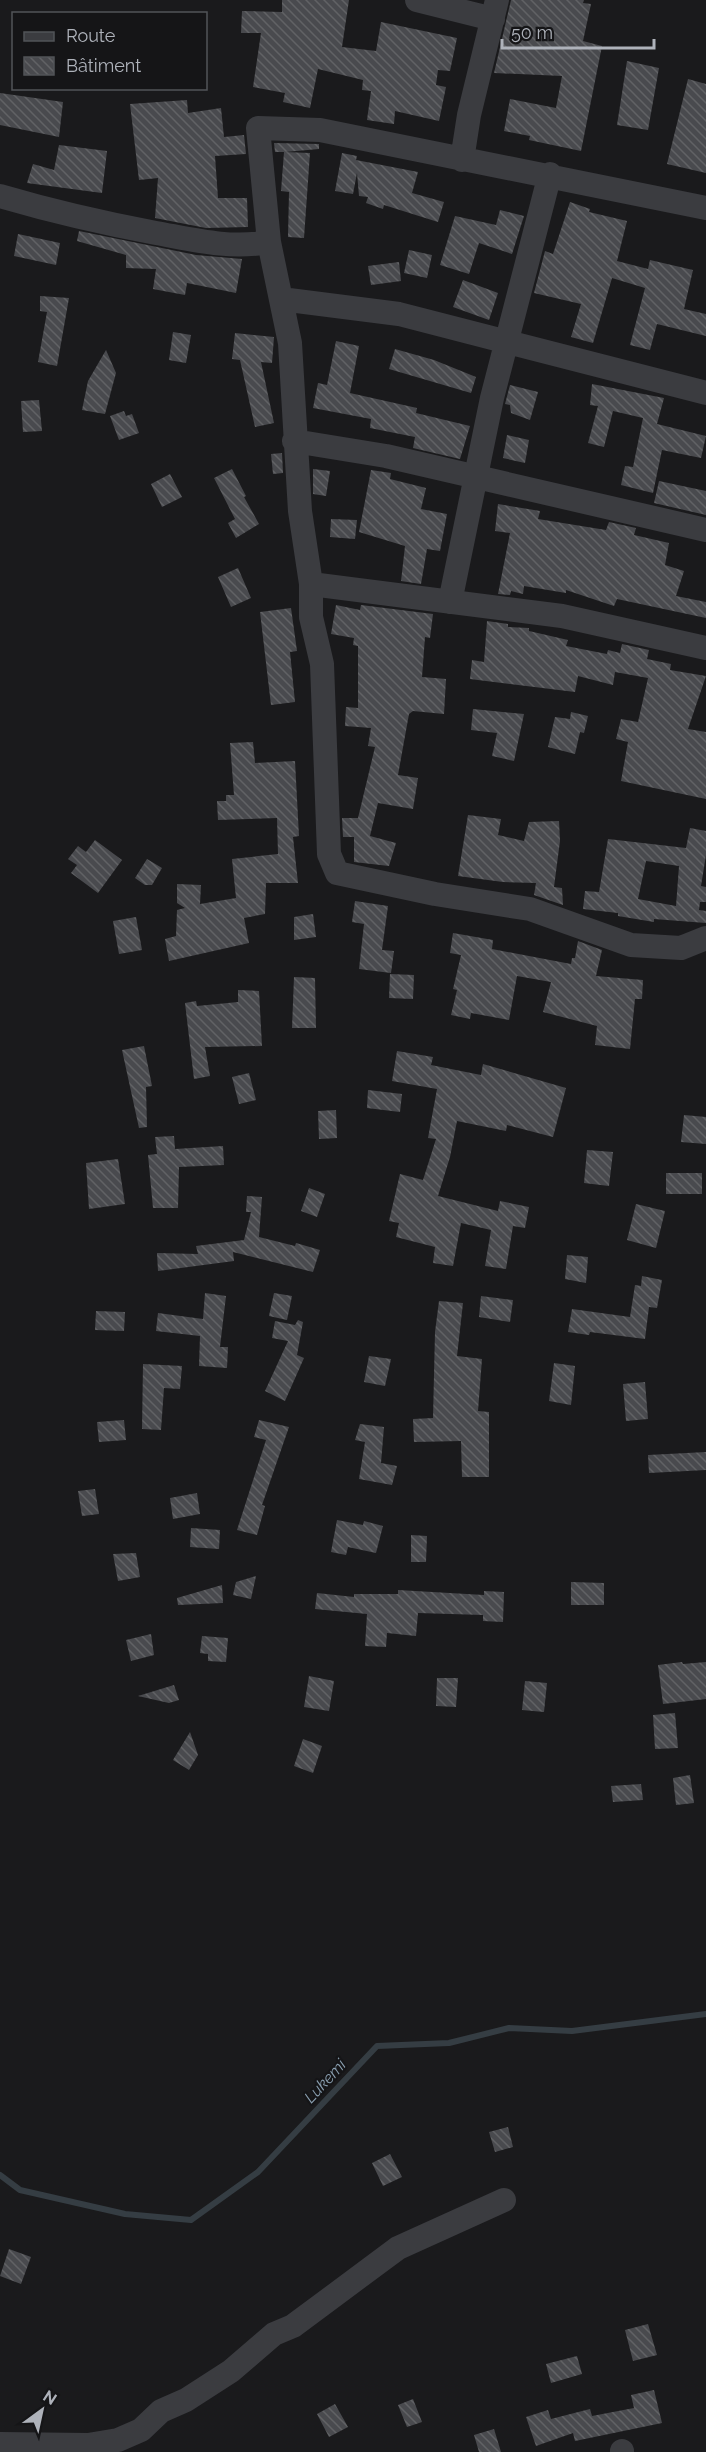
<svg xmlns="http://www.w3.org/2000/svg" width="706" height="2452" font-family="Raleway,sans-serif">
	<style>
		.lines { fill: none; stroke-linecap: round; stroke-linejoin: round }
		.stream { stroke: #353d43; stroke-width: 6 }
		.building { fill: url(#building-back-hatch); fill-rule: evenodd }
		.minor { stroke: #3b3c40; stroke-width: 24 }
		.labels { text-anchor: middle; dominant-baseline: central; stroke-width: 4.5; stroke-linejoin: round; paint-order: stroke }
		.water-label { font-size: 16px; font-style: italic; fill: #8a9fb0; stroke: #151517 }
	</style>
	<defs>
		<pattern id="building-back-hatch" width="6" height="6" patternUnits="userSpaceOnUse" patternTransform="scale(1.5)"><rect width="6" height="6" fill="#494a4e"/><path d="M-1 5l2 2M0 0l6 6M5-1l2 2" fill="none" stroke="#616265"/></pattern>
	</defs>
	<rect width="100%" height="100%" fill="#1a1a1c"/>
	<g class="lines">
		<path class="stream" d="M0,2175l20,15 105,24 66,6 67,-48 119,-126 72,-3 60,-15 63,3 134,-17"/>
	</g>
	<path class="building" d="M282,0h67l-7,47 34,4 5,-29 76,16 -7,33 -12,-1 -2,15 10,2 -7,34 -44,-10 -1,13 -27,-4 4,-29 -9,-1 1,-10 -45,-11 -8,39 -27,-6 2,-9 -32,-6 8,-54h-20l1,-22 40,1z
		M511,0h73l-1,3 8,1 -8,37 19,5 -21,105 -52,-11 1,-4 -26,-5 6,-32 46,9 6,-32 -68,-3z
		M627,61l32,7 -11,62 -31,-5z
		M688,79l18,5v89l-39,-9z
		M0,93l63,9 -4,35 -59,-12z
		M187,100l1,13 33,-5 3,29 20,-2 2,19 -31,2 3,42h29l1,29 -42,1 -51,-10 3,-40 -19,2 -9,-76z
		M274,143l45,1v5l-34,3 25,1 -6,85 -16,-1 1,-45 -8,-1 3,-39h-9z
		M59,145l48,6 -5,42 -75,-10 6,-19 21,6z
		M342,153l15,3 -1,4 62,12 -6,21 32,9 -6,20 -54,-17 -1,4 -17,-6 2,-6 -9,-1 -2,-23 -4,21 -18,-3z
		M570,202l20,7 -1,3 38,9 -10,40 31,8 2,-9 43,10 -9,39 22,5v22l-49,-12 -7,26 -20,-5 15,-57 -33,-10 -19,65 -22,-6 10,-33 -47,-11 11,-42 8,3z
		M500,210l24,6 -12,38 -33,-11 -10,31 -29,-9 15,-49 41,9z
		M79,231l117,24 46,4 -6,34 -49,-10 -2,12 -32,-6 3,-20 -30,-1v-13l-49,-14z
		M18,234l42,9 -4,22 -42,-9z
		M409,250l23,5 -5,23 -23,-5z
		M399,262l2,19 -30,4 -3,-19z
		M463,280l35,13 -9,27 -36,-13z
		M40,296l29,2 -12,68 -19,-4 9,-50 -7,-1z
		M173,332l18,3 -5,28 -17,-3z
		M235,333l39,4 -2,26 -11,-1 13,61 -19,4 -15,-67 -8,-1z
		M336,341l23,5 -9,47 67,15 -1,5 54,13 -10,33 -47,-11 2,-11 -45,-9 1,-9 -58,-11 5,-25 9,2z
		M395,349l39,11 42,17 -5,16 -82,-24z
		M106,350l10,23 -11,41 -23,-4 6,-29z
		M592,384l72,14 -7,26 49,12 -5,22 -39,-8 -9,43 -32,-8 4,-19 8,1 10,-49 -30,-7 -9,36 -16,-4 10,-37 -8,-1z
		M510,385l28,7 -8,28 -19,-7 -1,-8 -5,-1z
		M39,400l3,31 -19,1 -2,-31z
		M124,411l2,5 6,-2 7,19 -20,7 -9,-24z
		M507,435l22,5 -4,23 -22,-5z
		M282,453l1,20 -10,1 -2,-20z
		M232,469l14,27 -2,1 15,27 -23,14 -8,-15 7,-4 -21,-41z
		M313,469l17,2 -4,25 -13,-2z
		M371,470l20,3 -1,6 36,9 -5,21 26,5 -7,37 -13,-2 -6,35 -20,-3 4,-35 -46,-14z
		M170,474l12,23 -20,10 -11,-23z
		M659,481l47,10v24l-52,-12z
		M498,504l42,7 -2,8 68,11 3,-8 27,6 -2,7 35,8 -4,22 19,6 -8,25 30,6v16l-89,-19 -3,7 -48,-16v3l-42,-7 -1,8 -12,-3 -1,4 -12,-1 12,-61 -15,-2z
		M331,519l26,1 -2,19 -25,-2z
		M238,568l13,30 -20,9 -13,-30z
		M336,605l24,5 1,-5 72,9 -3,24 -5,-1 -3,40 24,2 -2,35 -31,-3 -4,3 -11,61 20,3 -5,31 -35,-6 -8,33 26,7 -7,23 -35,-4v-25h-11l-1,-19h16l17,-71 -7,-1 3,-18 -26,-2 1,-19 12,1v-62l-5,-1 1,-7 -23,-4z
		M291,608l6,43 -7,1 5,50 -24,3 -11,-93z
		M487,621l21,3v3l21,1v3l39,9 -2,6 41,8 1,-4 12,3 2,-9 27,6 -2,9 24,5 -1,6 36,6 -18,53 18,3v67l-85,-18 7,-39 -12,-3 5,-20 17,3 10,-44 -33,-6 -2,13 -35,-9 -3,16 -105,-13 2,-19 12,2z
		M473,709l51,5 -10,47 -22,-5 5,-23 -26,-3z
		M571,712l17,4 -4,17 -4,-1 -5,22 -27,-7 7,-30 15,2z
		M253,742l2,21 40,-2 4,75 -6,1 5,46h-32l-1,31 -21,4 5,25 -80,18 -4,-22 11,-3 1,-26 8,-2 -8,-5v-19l24,1 -1,19 36,-6 -4,-39 46,-5 -1,-36 -59,2 -1,-19h9v-6h8l-4,-52z
		M468,815l33,4 -3,16 26,6 5,-19 30,-1 1,20 -6,46 8,1 1,17 -29,-10 2,-12 -33,-1 -45,-6z
		M690,828l16,3v24l-5,31 5,1v15h-6l-1,8 7,1v12l-52,-4v3l-36,-6v-3l-35,-4 2,-18 14,1 9,-53 78,9zM646,861l33,5 -3,40 -38,-7z
		M95,840l27,20 -24,33 -27,-20 6,-8 -9,-6 10,-13 8,6z
		M147,859l15,9 -10,17h-7l-10,-7z
		M355,901l33,5 -6,44 12,1 -3,22 -32,-4 5,-45 -12,-2z
		M313,914l3,23 -22,3v-23z
		M136,917l6,33 -23,4 -6,-33z
		M453,933l40,7 -1,9 79,15 1,-6h3l3,-17 24,9 -6,26 47,4 -1,19h-7l-5,50 -35,-4 2,-19 -54,-14 8,-30 -34,-6 -8,44 -38,-7 -1,6 -19,-4 6,-25 -4,-1 8,-34 -11,-2z
		M390,974l24,1 -1,24 -24,-1z
		M294,977l21,1 1,50h-24z
		M238,990l21,1 3,55 -57,1 5,29 -16,3 -9,-76 11,-2 1,5 41,-4z
		M144,1046l8,40 -6,1 1,40 -8,1 -17,-78z
		M397,1051l36,6 -2,8 50,10 2,-11 83,24 -13,49 -46,-12 -1,6 -49,-10 -7,36 -12,39 60,15 2,-10 29,6 -4,21 -12,-2 -7,43 -21,-3 6,-36 -30,-7 -8,43 -20,-3 2,-16 -39,-10 3,-14 -10,-2 11,-47 23,6 13,-41 -8,-1 9,-49 -45,-8z
		M249,1073l7,27 -17,4 -7,-27z
		M368,1090l34,4 -2,18 -33,-4z
		M336,1110l1,28 -18,1 -1,-28z
		M684,1115l22,2v27l-25,-2z
		M174,1136l1,13 48,-3 1,19 -45,2 -1,41h-25l-5,-53 9,-1 -2,-17z
		M587,1150l26,2 -4,34 -25,-3z
		M118,1159l7,45 -36,5 -3,-46z
		M666,1173h36v21h-36z
		M309,1188l16,6 -8,23 -16,-6z
		M247,1196l15,1 -3,40 36,9 1,-3 24,7 -7,22 -80,-20 1,9 -76,10 -1,-18 41,1 -2,-8 48,-6 7,-28h-5z
		M636,1204l29,7 -9,37 -29,-8z
		M567,1255l21,2 -2,26 -21,-4z
		M642,1276l20,4 -5,28 -8,-1 -4,32 -55,-7 -1,3 -21,-3 4,-23 58,8 5,-32 6,1z
		M205,1293l21,3 -6,51h8l-1,21 -28,-2 1,-30 -44,-5 2,-18 45,6z
		M274,1293l18,3 -5,24 -18,-4z
		M481,1296l32,4 -3,22 -31,-5z
		M439,1301l24,2 -6,53 25,3 -4,52 11,1v65h-27l-1,-36 -47,1 -1,-23 20,-1 2,-86z
		M96,1311l29,1 -1,19 -29,-1z
		M298,1320l5,2 -6,33 7,3 -19,43 -20,-10 23,-50 -16,-3 3,-17 20,4z
		M369,1356l22,3 -6,27 -21,-4z
		M554,1363l21,3 -4,39 -22,-4z
		M143,1364l39,2 -2,23 -16,-1 -3,42 -19,-1z
		M645,1382l3,37 -22,2 -3,-37z
		M124,1420l2,20 -27,2 -2,-20z
		M259,1420l30,7 -27,78 3,1 -8,29 -20,-5 29,-90 -12,-3z
		M360,1424l24,3 -3,36 16,3 -5,19 -33,-6 6,-37 -10,-2z
		M706,1452v18l-57,3 -1,-18z
		M95,1489l4,25 -17,2 -4,-25z
		M197,1493l3,21 -27,5 -3,-21z
		M337,1520l26,5 1,-4 19,5 -7,27 -28,-6 -2,8 -15,-3z
		M191,1528l29,2 -1,19 -29,-2z
		M411,1535l16,1 -1,26h-15z
		M136,1553l4,24 -22,4 -5,-27z
		M256,1576l-5,23 -18,-4 3,-13z
		M571,1582l33,1v22h-33z
		M222,1585l1,18 -45,2 -1,-7z
		M398,1590l86,5v-4l20,1 -1,30 -20,-1v-6l-65,-2 -2,23 -29,-3 -1,14 -21,-1 2,-32 -52,-5 2,-16 37,4v-3h44z
		M151,1634l3,21 -23,6 -5,-21z
		M202,1636l26,2 -2,24 -18,-1v-7l-8,-1z
		M682,1662l1,2 23,-2v37l-43,5 -5,-39z
		M309,1676l25,5 -5,30 -25,-4z
		M437,1678h21l-2,29 -20,-1z
		M525,1681l22,2 -3,29 -22,-2z
		M174,1685l5,15 -10,3 -31,-7z
		M675,1713l3,35 -23,1 -2,-34z
		M190,1732l8,23 -9,15 -16,-10z
		M303,1739l19,7 -9,27 -19,-7z
		M690,1775l4,28 -18,2 -3,-27z
		M641,1784l2,16 -30,2 -2,-16z
		M508,2127l5,20 -18,5 -6,-20z
		M390,2154l12,23 -19,9 -11,-23z
		M9,2249l22,8 -10,27 -21,-8z
		M648,2324l9,31 -24,6 -8,-31z
		M577,2356l5,18 -31,9 -5,-19z
		M654,2390l8,33 -87,18 -2,-8 -37,13 -10,-29 22,-7 3,9 39,-10 2,7 42,-8 -3,-13z
		M413,2399l9,23 -15,5 -9,-22z
		M335,2404l13,23 -19,10 -12,-23z
		M494,2429l7,23h-22l-5,-17z"/>
	<g class="lines">
		<path class="minor" d="M417,0l76,19
			M462,160l7,-45 28,-115
			M0,196c51,15 103,27 156,37 39,7 73,16 113,9
			M706,208l-386,-78 -62,-2 11,114 21,101 10,168 11,73v33l11,47 7,190 8,19 98,21 95,15 101,36 50,3 25,-10
			M281,299l118,15 307,79
			M294,441l92,15 320,74
			M311,584l251,32 144,32
			M450,602l42,-204 58,-224
			M0,2444l88,1 30,-5 23,-10 20,-19 25,-11 45,-29 43,-37 19,-8 105,-78 106,-48
			M622,2451v1"/>
	</g>
	<g class="labels">
		<g class="water-label">
			<text transform="translate(325 2081) rotate(-47)">Lukemi</text>
		</g>
	</g>
	<rect x="12" y="12" width="195" height="78" fill="#151517" stroke="#525458" stroke-width="1.5"/>
	<rect x="24" y="32" width="30" height="9" fill="#3b3c40" stroke="#525458" stroke-width="1.5"/>
	<text x="66" y="42" font-size="18" fill="#aeb2ba">Route</text>
	<rect x="24" y="57" width="30" height="18" fill="url(#building-back-hatch)" stroke="#525458" stroke-width="1.5"/>
	<text x="66" y="72" font-size="18" fill="#aeb2ba">Bâtiment</text>
	<g transform="translate(42 2410) rotate(33)" stroke="#151517" stroke-width="4.5" paint-order="stroke">
	<path d="M0-4.5L10 22L0 15L-10 22Z" fill="#aeb2ba"/>
	<text y="-9" font-size="16" font-weight="bold" text-anchor="middle" fill="#aeb2ba">N</text>
	</g>
	<path d="M502 39v9h152v-9" fill="none" stroke="#aeb2ba" stroke-width="3"/>
	<text x="511" y="39" font-size="18" fill="#aeb2ba" stroke="#151517" stroke-width="4.5" paint-order="stroke">50 m</text>
</svg>
